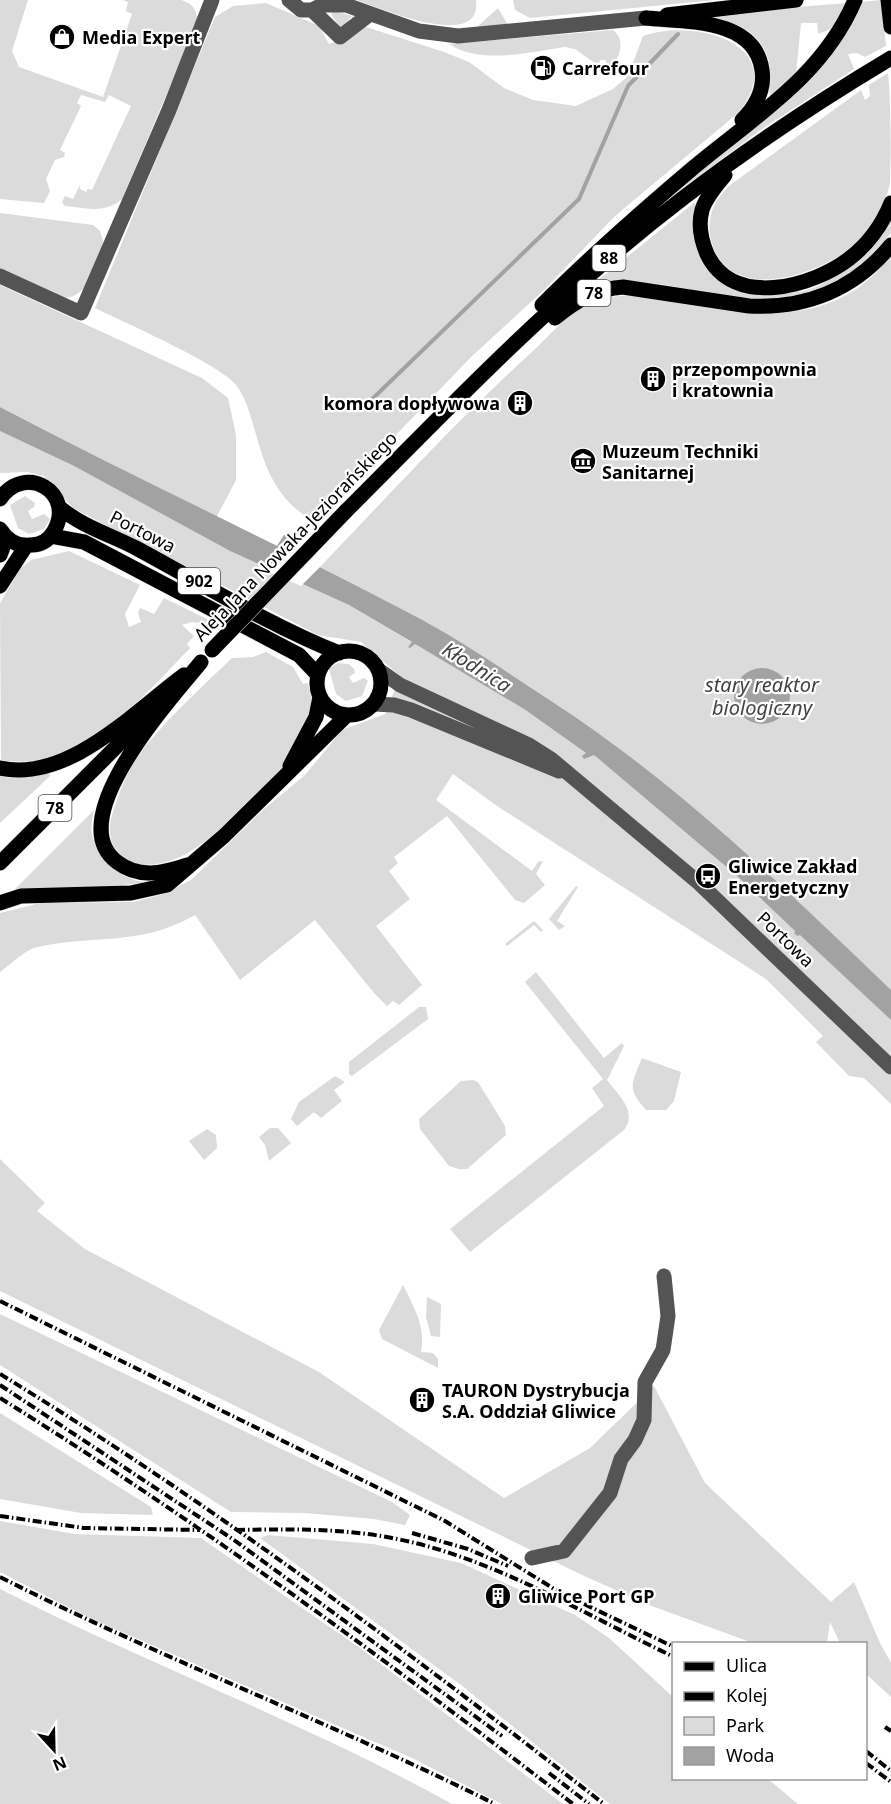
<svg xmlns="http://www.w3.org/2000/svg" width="891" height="1804" font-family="'Noto Sans',sans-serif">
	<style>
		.green { fill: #dbdbdb }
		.water { fill: #a2a2a2 }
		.pier { fill: #fff }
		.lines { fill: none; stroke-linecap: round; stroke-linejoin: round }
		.stream { stroke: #a2a2a2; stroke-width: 4 }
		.major-casing { stroke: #dbdbdb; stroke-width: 16 }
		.minor { stroke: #545454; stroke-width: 15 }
		.major { stroke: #000; stroke-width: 15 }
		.rail { stroke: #000; stroke-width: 4; stroke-dasharray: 9 3 1.5 3; stroke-linecap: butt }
		.major-bridge-casing { stroke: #dbdbdb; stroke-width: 16; stroke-linecap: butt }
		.major-bridge { stroke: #000; stroke-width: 15 }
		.labels { text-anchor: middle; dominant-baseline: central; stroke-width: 4.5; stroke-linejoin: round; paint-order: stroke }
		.shield { fill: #fff; stroke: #4c4c4c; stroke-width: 1.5 }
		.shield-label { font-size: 16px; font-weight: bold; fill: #000 }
		.poi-label { font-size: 18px; font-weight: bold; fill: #000; stroke: #fff; text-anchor: start }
		.street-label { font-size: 18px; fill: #000; stroke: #fff }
		.water-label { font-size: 20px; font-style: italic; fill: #434343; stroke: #fff }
	</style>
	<rect width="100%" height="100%" fill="#fff"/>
	<path class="green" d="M0,0h28l-16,51 7,16 84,30 29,-83 -6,-3 2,-9 -5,-2h58c12,3 17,11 16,23l-75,176c-17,15 -36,9 -57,7l-3,-4 3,-6 8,3 7,-14v4l6,3 2,-3 4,1 39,-84 -22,-11 -4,7 -24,-7 -4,8 4,3 -21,44 5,3 -1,4 -9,3 -9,19 4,12 -6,12 -44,-4z
		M356,0h120c7,53 -98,7 -120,0z
		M513,0h203l-186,18 -15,-8z
		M881,0l5,46 -21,11 -8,-4 -9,1 6,15 -92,60 -93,69 43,-40 103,-83 32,-42 15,-31z
		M266,3l53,23 10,18 19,-7 15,-11 81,26 25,10 35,26 29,12 43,6 37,-17 15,-13 15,-40c52,-19 150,9 95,77l-123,103 -71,74 -73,67 -158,164c-38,-23 -48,-53 -59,-94 -5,-15 -8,-29 -18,-42 -16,-21 -113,-63 -141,-77l120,-291 18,-11z
		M847,3c-8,14 -12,29 -29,30l-1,-10h-16l-5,51 -26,22c-2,-11 2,-26 -2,-38 -10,-30 -37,-38 -65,-40l12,-4z
		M498,8l10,17 -31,2z
		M334,11l18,5 -11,13 -10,-15z
		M613,30c14,10 6,30 -4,40h-2l-1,-10h-6l-1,4h-3l-21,-15 -10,-2c-35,5 -85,18 -116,-3z
		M888,73c3,27 3,85 2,110 -5,24 -18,46 -36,62 -37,32 -131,62 -144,-10 -3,-20 5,-35 19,-49l132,-96 4,10 5,-4 -1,-11z
		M695,202v39l5,15 12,18c24,6 48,15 72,18 44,6 81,-45 107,-73v14c-75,103 -161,57 -263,47 -11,-1 -22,3 -32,2z
		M0,213l93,12 7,6 3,10c-3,21 -15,57 -39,57l-64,-28z
		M891,255v735l-167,-156 -112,-91 -60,-41 -233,-134c70,-73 139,-149 214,-217 17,-16 38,-41 60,-49 31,-12 63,-4 94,2 76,14 152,21 204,-49z
		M0,285l202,93 26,20 8,37v45l-20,38 -216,-111z
		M0,431l74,35 156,85 119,54 64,38 -5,4 7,-3 109,65 62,44 7,1 143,121 59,56 -1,2 3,3 3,-2 91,86v84l-27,-26 -15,-2 -33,-34 7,-6 -57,-57 -269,-173 -44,-32 -17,26 96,71 6,-9 5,-1 -7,13 9,11 -21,18 -9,-3 -68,-84 -53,41 4,6 -9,8 21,28 -34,27 46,59 -23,20 -6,-4 -6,5 -13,-13 -59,-73 -75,60 -45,-65c-56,32 -99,19 -157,32 -12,2 -27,17 -38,25v-59l40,-10 93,-1 31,-8 27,-14 73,-71 41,-34 37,-45 43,-16 15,-38 -39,-34 -43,-7 -245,-127 -29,-32 -17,-4 -27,1z
		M25,496l10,7 -1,4 -6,4 4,8 12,-5 6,5 -6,10 -15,5 -11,-6 -8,-23z
		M69,551l71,34 -15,29 4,13 12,-5 -3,-9 2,-5 14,6 10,-16 45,22 -3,4 -14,-2 -10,3 12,11 -7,8 3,4c-48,50 -111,125 -189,112l-1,-157 21,-35 10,-8z
		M266,652l27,15 10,17 5,-1 6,26c-10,20 -19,43 -33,60 -8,11 -20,20 -30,29 -21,20 -42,45 -69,58 -27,13 -67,16 -72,-23 -2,-16 15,-55 23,-69 20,-33 70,-78 99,-106l21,-1z
		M338,663l11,1 5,5 1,4 -6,4 4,6 11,-5 4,3 -6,15 -16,5 -10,-7 -7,-25z
		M49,773l1,3 -50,47v-48l8,3z
		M94,810c-1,7 -4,17 -2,24 5,26 31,49 58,48l-53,6 -84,3z
		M576,886l2,1 -21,34 8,5 -6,4 -10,-11z
		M534,921l9,9 -2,2 -7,-7 -27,21 -2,-2z
		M536,972l68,86 18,-15 2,3 -17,34c11,15 31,31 17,50l-154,122 -20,-23 154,-123 -12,-18 11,-9 -78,-97z
		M419,1007h7l2,12 -76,57 -3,-2v-12z
		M642,1058l39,14 -7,29 -8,9h-20c-20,-22 -14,-27 -4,-52z
		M335,1076l10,6 -11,8 8,11 -21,17 -7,-6 -17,14 -6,-7 8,-17z
		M473,1080l5,2 27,44 1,9 -39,34h-8l-10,-3 -29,-37 -1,-10 42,-38z
		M270,1128h8l13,15 -22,18 -4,-16 -6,-8z
		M207,1129l9,6 1,13 -13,12 -15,-19z
		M0,1159l45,44 -8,8 48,38 234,123 185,126 86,-50 64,-62 51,97 126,119 23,-20 25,59 12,22v34l-25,-23v-30l-26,-1 -10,-21 -3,21h-74l-104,-38 -67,-30 -582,-284z
		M403,1285c11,22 23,42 18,67l12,1 5,6v9l-56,-29 -3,-9z
		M427,1297l14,7 -1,33 -9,-1 -5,-19z
		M0,1314l392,188 18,13 -5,10 -31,-6 -70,-6 -73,-1 -231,-147z
		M0,1413l151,94 2,8 -72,-2 -81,-14z
		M0,1521l75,13 126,4 159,110 203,156h-61l-90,-46 -325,-141 -87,-45z
		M268,1535l105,9 88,19 114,52 34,23 64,59 1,81 94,1 30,25h-188l-149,-119 -201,-147z
		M0,1589c149,76 306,134 452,215h-452z"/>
	<path class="water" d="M0,407c135,71 274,135 409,206 49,25 96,58 142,88 125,81 233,186 340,289v30l-91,-85 -3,1 -3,-3 1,-2 -59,-56 -142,-120 -10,4 -2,-3 4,-3 -62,-44 -109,-65 -5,4 -2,-1 4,-5 -63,-37 -119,-54 -156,-85 -74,-35z
		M734 696a28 28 0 1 1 56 0a28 28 0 1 1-56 0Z"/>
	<path class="pier" d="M286,549l35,17 -20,20 -36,-16z"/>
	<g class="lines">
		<path class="stream" d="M365,406l214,-207 49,-113 50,-52
			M276,551l9,-14"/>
		<g class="major-casing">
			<path id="major" d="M888,0l3,27
				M667,15l129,-15
				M646,18c40,4 109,0 116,52 3,20 -6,36 -20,50
				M725,175c-8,10 -19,22 -23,35 -4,15 -1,30 5,44 26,55 106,33 143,4 18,-14 32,-33 41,-55
				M542,305c48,-48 99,-93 151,-137 61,-51 130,-92 162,-168
				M555,318c21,-17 40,-29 68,-31l126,19c57,3 106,-17 142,-61
				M0,499c25,-37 76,-6 54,32 -5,9 -13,14 -23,14 -13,2 -24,-5 -31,-16
				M59,507c22,19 52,28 77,41 67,36 133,77 203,105
				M346,511c83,-83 164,-168 254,-245 89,-78 189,-147 291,-208
				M51,536l33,6 215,113 19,20
				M0,555l3,-8 -2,-16
				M0,586l26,-40
				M317 683a32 32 0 1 1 64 0a32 32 0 1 1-64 0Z
				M290,766l26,-49 4,-20
				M0,768c68,15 135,-57 184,-93
				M0,863l149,-149
				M187,865c-24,8 -48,14 -70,-3 -57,-43 55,-164 84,-200
				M0,903l21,-7 110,-3 36,-8 57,-49 122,-120"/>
		</g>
		<path class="minor" d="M289,0l12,10h11l8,-4
			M321,5h25l73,26 39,5 188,-18
			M312,10l28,27 30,-23
			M0,276l81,37 88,-203 43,-110
			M379,670l21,15 129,60 22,14 148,124 192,184
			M374,704l20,1 17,5 148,61
			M532,1558l32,-7 46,-58 11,-34 14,-19 9,-20 1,-38 18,-32 5,-34 -4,-40"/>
		<use href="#major" class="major"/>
		<path class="rail" d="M0,1301l445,220 114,71
			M0,1374c211,129 409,278 604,430
			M0,1385l234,155 268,196
			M0,1398c199,124 388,263 573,406
			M0,1516l84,12 116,2
			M236,1530c52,-1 104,-2 156,8 98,18 192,76 282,119
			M412,1533l56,16 40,17
			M0,1577c162,82 333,146 495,227
			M584,1604l90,43
			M885,1727l6,4
			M866,1751l25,20
			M866,1763l25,19
			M549,1773l40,31"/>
		<g class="major-bridge-casing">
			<path id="major-bridge" d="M212,650l134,-139"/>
		</g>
		<use href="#major-bridge" class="major-bridge"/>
	</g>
	<defs>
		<g id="shop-disc" transform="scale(1.35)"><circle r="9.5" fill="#000" stroke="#fff"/><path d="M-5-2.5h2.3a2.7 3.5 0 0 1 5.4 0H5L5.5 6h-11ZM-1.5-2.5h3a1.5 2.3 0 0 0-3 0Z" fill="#fff"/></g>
		<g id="fuel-disc" transform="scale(1.35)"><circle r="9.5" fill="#000" stroke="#fff"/><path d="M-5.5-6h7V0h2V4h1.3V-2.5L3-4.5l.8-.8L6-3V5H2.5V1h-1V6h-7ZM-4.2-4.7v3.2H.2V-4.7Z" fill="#fff"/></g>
		<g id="building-disc" transform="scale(1.35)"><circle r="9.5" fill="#000" stroke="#fff"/><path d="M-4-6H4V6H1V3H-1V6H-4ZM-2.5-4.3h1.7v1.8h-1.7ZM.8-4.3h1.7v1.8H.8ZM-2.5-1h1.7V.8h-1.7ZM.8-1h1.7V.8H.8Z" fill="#fff"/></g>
		<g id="museum-disc" transform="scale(1.35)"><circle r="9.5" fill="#000" stroke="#fff"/><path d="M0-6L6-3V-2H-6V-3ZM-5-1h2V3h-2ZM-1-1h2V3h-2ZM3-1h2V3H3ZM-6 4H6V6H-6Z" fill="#fff"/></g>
		<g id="bus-disc" transform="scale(1.35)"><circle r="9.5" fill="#000" stroke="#fff"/><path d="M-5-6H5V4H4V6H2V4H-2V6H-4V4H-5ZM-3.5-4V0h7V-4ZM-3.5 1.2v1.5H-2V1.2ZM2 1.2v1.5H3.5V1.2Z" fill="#fff"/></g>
	</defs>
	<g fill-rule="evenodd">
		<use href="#shop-disc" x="62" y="37"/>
		<use href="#fuel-disc" x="543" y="68"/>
		<use href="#building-disc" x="653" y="379"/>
		<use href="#building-disc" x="520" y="403"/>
		<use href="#museum-disc" x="583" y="461"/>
		<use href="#bus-disc" x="708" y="876"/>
		<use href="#building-disc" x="422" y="1400"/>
		<use href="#building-disc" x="498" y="1596"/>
	</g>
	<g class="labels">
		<g class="shield">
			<rect x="592.5" y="245" width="33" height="26" rx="4.5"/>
			<rect x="577.5" y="280" width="33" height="26" rx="4.5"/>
			<rect x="178" y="568" width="42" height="26" rx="4.5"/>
			<rect x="38.5" y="795" width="33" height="26" rx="4.5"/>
		</g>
		<g class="shield-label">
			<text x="609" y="258">88</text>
			<text x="594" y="293">78</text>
			<text x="199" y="581">902</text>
			<text x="55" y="808">78</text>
		</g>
		<g class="poi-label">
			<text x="82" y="37">Media Expert</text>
			<text x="562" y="68">Carrefour</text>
			<text x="672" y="369">przepompownia<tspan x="672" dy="21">i kratownia</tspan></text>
			<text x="500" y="403" text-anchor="end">komora dopływowa</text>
			<text x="602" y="451">Muzeum Techniki<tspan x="602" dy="21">Sanitarnej</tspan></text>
			<text x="728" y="866">Gliwice Zakład<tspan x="728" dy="21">Energetyczny</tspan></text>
			<text x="442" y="1390">TAURON Dystrybucja<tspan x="442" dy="21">S.A. Oddział Gliwice</tspan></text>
			<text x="518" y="1596">Gliwice Port GP</text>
		</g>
		<g class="street-label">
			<text transform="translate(143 531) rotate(27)">Portowa</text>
			<text transform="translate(295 536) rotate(-46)">Aleja Jana Nowaka-Jeziorańskiego</text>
			<text transform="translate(786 939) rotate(44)">Portowa</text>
		</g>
		<g class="water-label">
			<text transform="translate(477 667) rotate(32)">Kłodnica</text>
			<text x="762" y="684">stary reaktor<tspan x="762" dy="23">biologiczny</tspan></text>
		</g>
	</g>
	<rect x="672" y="1642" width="195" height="138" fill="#ffffff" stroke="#999999" stroke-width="1.5"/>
	<rect x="684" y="1662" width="30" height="9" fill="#000000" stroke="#999999" stroke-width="1.5"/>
	<text x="726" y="1672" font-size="18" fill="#000000">Ulica</text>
	<rect x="684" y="1692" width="30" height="9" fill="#000000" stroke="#999999" stroke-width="1.5"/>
	<text x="726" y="1702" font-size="18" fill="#000000">Kolej</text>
	<rect x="684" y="1717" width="30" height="18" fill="#dbdbdb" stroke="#999999" stroke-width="1.5"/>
	<text x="726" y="1732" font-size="18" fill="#000000">Park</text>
	<rect x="684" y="1747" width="30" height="18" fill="#a2a2a2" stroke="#999999" stroke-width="1.5"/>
	<text x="726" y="1762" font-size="18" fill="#000000">Woda</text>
	<g transform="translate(54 1750) rotate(158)" stroke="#ffffff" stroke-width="4.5" paint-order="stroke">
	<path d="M0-4.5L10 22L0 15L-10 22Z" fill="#000000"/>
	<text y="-9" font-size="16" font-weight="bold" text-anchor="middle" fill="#000000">N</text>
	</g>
</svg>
